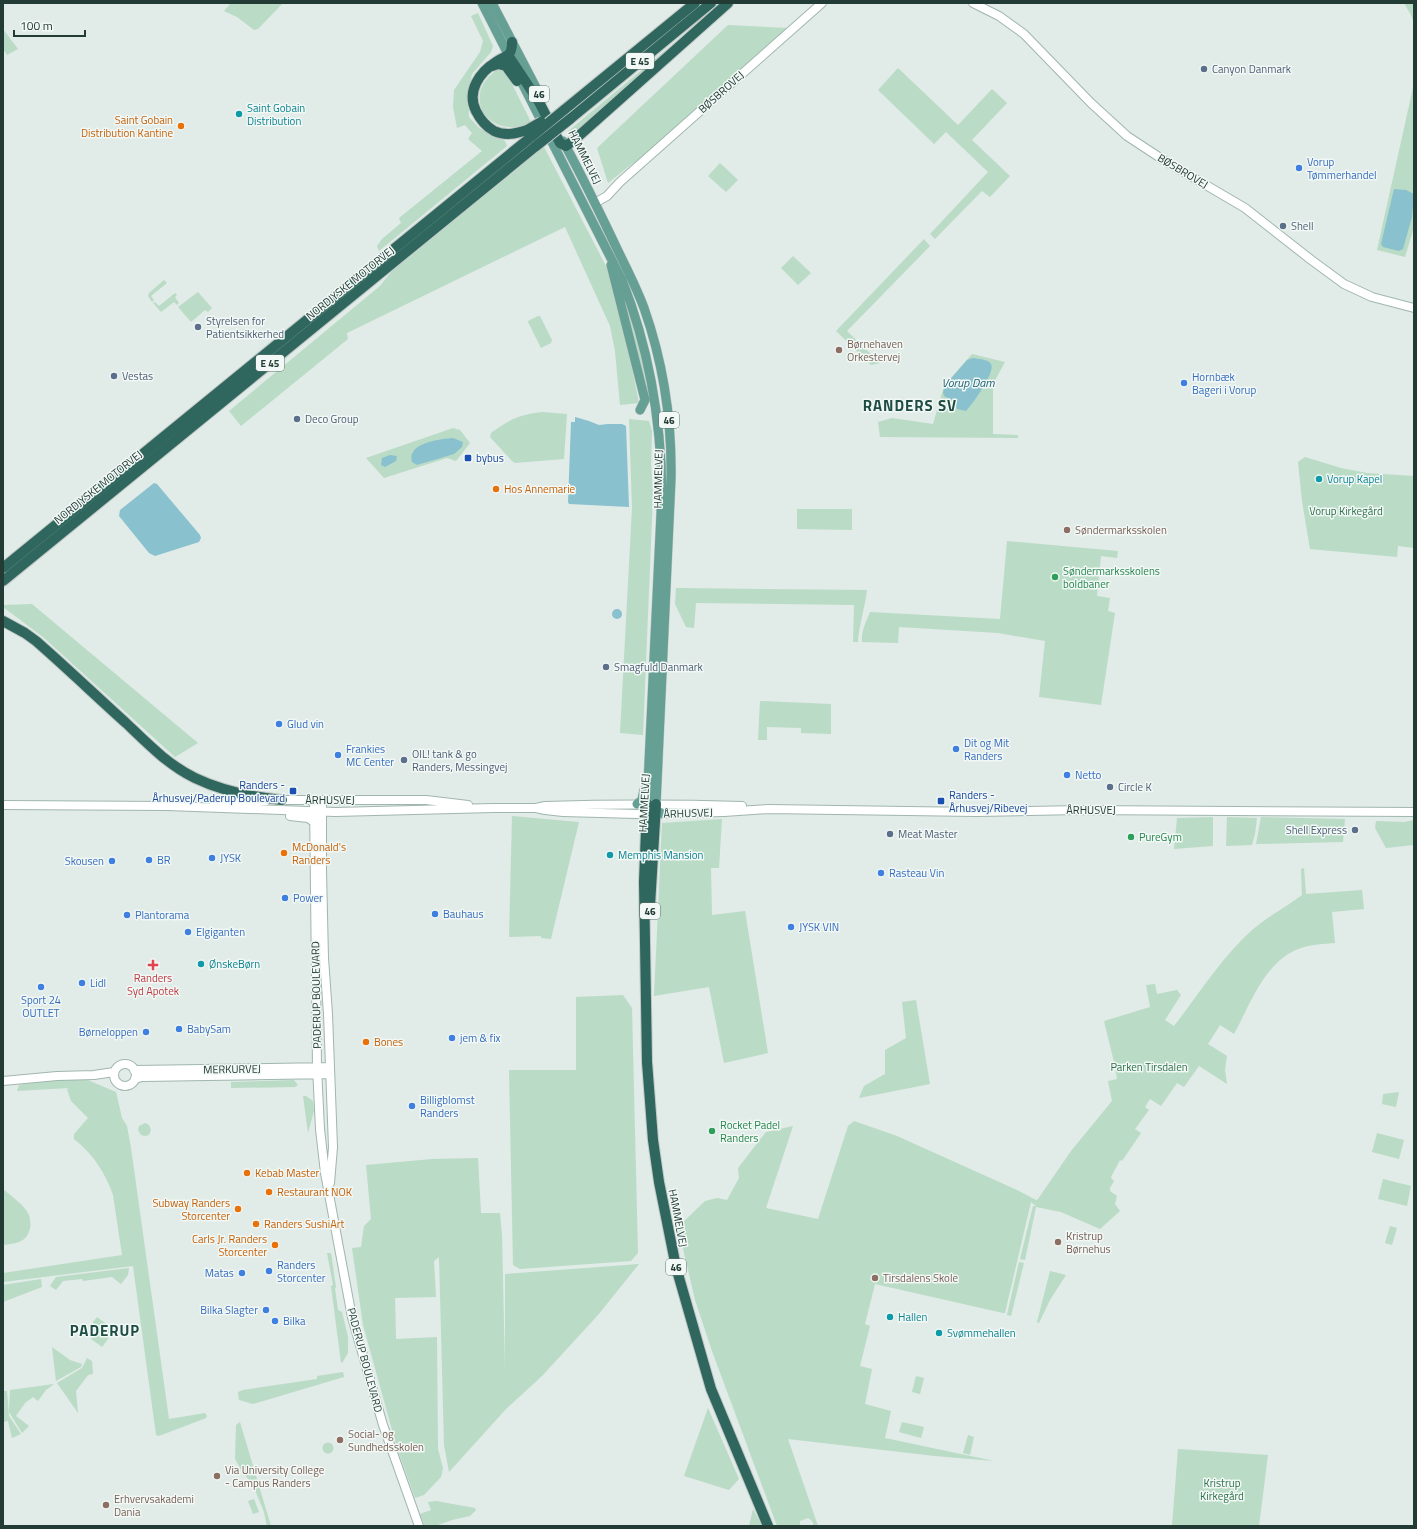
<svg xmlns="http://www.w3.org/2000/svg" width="1417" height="1529" font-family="'Titillium Web',sans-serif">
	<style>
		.green { fill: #badbc5; fill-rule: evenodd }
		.water { fill: #8ac1ce }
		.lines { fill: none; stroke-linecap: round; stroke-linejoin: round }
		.secondary-casing { stroke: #a0b6af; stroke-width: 10 }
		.primary-casing { stroke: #c1c8c6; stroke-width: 10 }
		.highway-casing { stroke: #c1c8c6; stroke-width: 12 }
		.secondary { stroke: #fff; stroke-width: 8 }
		.primary { stroke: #669f93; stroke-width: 9 }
		.highway { stroke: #2f665d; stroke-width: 10 }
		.highway-bridge-casing { stroke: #c1c8c6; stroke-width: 12; stroke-linecap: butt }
		.highway-bridge { stroke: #2f665d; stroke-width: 10 }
		.service-dot { fill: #5c6f8a; stroke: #f1f8f5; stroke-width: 1.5 }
		.culture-dot { fill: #0f9aa8; stroke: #f1f8f5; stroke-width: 1.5 }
		.food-dot { fill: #e8710a; stroke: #f1f8f5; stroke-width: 1.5 }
		.shop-dot { fill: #3f7fe0; stroke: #f1f8f5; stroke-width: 1.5 }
		.education-dot { fill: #8d6e63; stroke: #f1f8f5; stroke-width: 1.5 }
		.transit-dot { fill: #1a4fb4; stroke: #f1f8f5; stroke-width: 1.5 }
		.leisure-dot { fill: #2e9e5b; stroke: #f1f8f5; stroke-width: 1.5 }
		.health-dot { fill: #e0444e; stroke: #f1f8f5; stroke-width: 1.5 }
		.labels { text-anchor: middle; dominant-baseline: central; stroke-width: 3; stroke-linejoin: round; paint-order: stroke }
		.shield { fill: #f1f8f5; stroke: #60746f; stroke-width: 1 }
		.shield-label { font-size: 10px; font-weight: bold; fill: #223b35 }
		.service-label { font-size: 11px; fill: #4e5e75; stroke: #f1f8f5; text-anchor: start }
		.street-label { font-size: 11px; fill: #223b35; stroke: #f1f8f5 }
		.culture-label { font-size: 11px; fill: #0d838f; stroke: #f1f8f5; text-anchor: start }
		.food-label { font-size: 11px; fill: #c56008; stroke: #f1f8f5; text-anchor: start }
		.shop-label { font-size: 11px; fill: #366cbe; stroke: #f1f8f5; text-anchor: start }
		.education-label { font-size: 11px; fill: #785e54; stroke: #f1f8f5; text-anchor: start }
		.transit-label { font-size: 11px; fill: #164399; stroke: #f1f8f5; text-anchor: start }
		.park-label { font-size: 11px; fill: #2d704a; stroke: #f1f8f5 }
		.leisure-label { font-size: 11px; fill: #27864d; stroke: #f1f8f5; text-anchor: start }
		.health-label { font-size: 11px; fill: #be3a42; stroke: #f1f8f5 }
		.water-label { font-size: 12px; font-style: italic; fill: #1e6274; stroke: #f1f8f5 }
		.district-label { font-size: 15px; font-weight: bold; letter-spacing: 1px; fill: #1e4c43; stroke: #f1f8f5 }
	</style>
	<rect width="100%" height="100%" fill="#e1ebe7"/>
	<path class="green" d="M231,3h52l-25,26 -4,1 -17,-13 -13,-6z
		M1404,3h10v21l-3,-9z
		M478,13l15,33 -2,6 -19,22 -4,17 1,26 10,11 26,13 2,5 -128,105 -2,-5 5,-7 19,-16 -2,-5 83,-67 -14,-12 4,-6 -7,-8 -8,3 -4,-21 1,-17 26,-38 3,-11 -12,-25z
		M697,24l1,1 -120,108h-7l-4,-1z
		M728,25l60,3 -149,132 -7,4 -24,19 -11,-35z
		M3,29l15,20 -11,6 -4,-6z
		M898,68l60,57 34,-36 15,14 -35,37 38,36 -20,21 -8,-6 -47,48 -5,-5 58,-62 -42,-40 -12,12 -56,-54z
		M497,70l9,2 25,50c-40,21 -73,-26 -34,-52z
		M1414,83v144l-9,30 -28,-7z
		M544,147l63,121 25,100 7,35 -19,2 -5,-54 -5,-25 -45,-99 -218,106 1,6 -107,87 -12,-15 151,-125 11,-14z
		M720,163l18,17 -12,12 -18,-16z
		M924,239l6,7 -83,85 33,32 -9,2 -35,-34z
		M793,256l18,17 -13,12 -17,-17z
		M164,280l3,3 -16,13 3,4 -2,2 -4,-6 1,-3z
		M198,292l14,16 -4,4 -3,-2 -14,12 -13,-15z
		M175,293l2,2 -2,2 4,6 -2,2 -3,-3 -13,10 -8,-9 2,-1 4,4z
		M624,297l21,68 6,38 -3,-2 -27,-103z
		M538,316h2l12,24 -1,3 -10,5 -13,-26v-1z
		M972,354l33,8 -12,22v50l25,1v3l-138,-1 -2,-15 14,-4 41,6 11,-38z
		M542,412l25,2 -3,45 -49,4 -3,-2 -22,-24 1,-4c19,-14 28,-18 51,-21z
		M629,419l20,2 3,10 -1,34 2,30 -10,240 -23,-2 12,-225z
		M453,428l7,2 10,13 -14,18 -9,-3 -63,20 -18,-20zM422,445l8,15 -13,5 -5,-13z
		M1305,457l36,11 26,5 47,3v72l-16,-2 -1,11 -87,-8 -8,-48 -4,-39z
		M797,509h55v21l-55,-1z
		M1007,541l111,10 -1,7 -16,-2 -4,40 13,2 -2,13 7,2 -14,92 -62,-8 6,-56 -47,-8 -99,-6 -1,16 -36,-1c-1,-11 4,-20 8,-30l130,7z
		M676,588l191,2c-2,18 -8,34 -9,52h-5l1,-37 -158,-2 -2,25 -8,-1 -11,-23z
		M32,604l166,139 -23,14 -132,-120 -40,-30v-2z
		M760,701l71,3v30l-30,-1v-5l-34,-1v13h-9z
		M512,816l67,6 -28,117 -10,-1v-2l-32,1z
		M1213,817v29l-39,3 3,-31z
		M1227,817l30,1 -2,16 -3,11 -26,1z
		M1261,817l84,2 -2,23 -87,2z
		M722,819l-3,49h-8l1,47 33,-4 23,142 -44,10 -15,-76 -55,9 8,-173z
		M1414,820v25l-28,3 -11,-20 1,-7 28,1z
		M1304,868l2,26 56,-4 2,19 -32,3 3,31c-11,1 -23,1 -34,5 -36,12 -50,55 -67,86l-14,-9 -12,19 19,12 -2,14 2,14 -28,-18 -15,21 -7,-4 -16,23 -11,-7 -5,8 4,3 -14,19 6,4 -19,28 -2,-1 -9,17 1,2 2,2 -4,7v3l7,5 -2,8 5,7 -20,18 -39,-17 -25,-5 -11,53 -5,-1 13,-53h3l-5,-4 -26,111h-2l-128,-29 -10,40 5,2 -10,40 12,3 -7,35 26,7 -6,27 109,23 -59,-5 -147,-17 30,87h-4l-2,-5 -4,-3 -8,3v5h-23l-65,-175 -17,-51 -17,-73 27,-26 12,-3 10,2 12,-22 -1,-10 28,-36 27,-6 -27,82 52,11 30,-93 6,-5 43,15 120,54 19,10 2,-1 33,-48 41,-50 -4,-20 9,-2 -3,-17 -10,-41 46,-14 -4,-22 9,-1 2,10 20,-4 4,5 -16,25 9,6c25,-32 47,-68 78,-96 15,-13 34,-23 50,-35l-1,-26z
		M623,995l9,13 6,245 -7,8 -111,8 -7,-4 -4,-195h67v-73z
		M916,1000l14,84 -71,14 5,-12 21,-12v-24l21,-12 -4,-36z
		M64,1078h19l33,14 6,26 5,8 4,22 38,271 36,-6 2,3 -1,2 -47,18 -3,-1 -23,-169 -130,16v-9l119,-18 -9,-60c-8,-23 -20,-41 -39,-56v-5l14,-16 -17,-17 -4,-12 2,-1 -52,3 2,-6z
		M294,1080l4,5 -3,2 -64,1v-6z
		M1399,1092l-3,15 -14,-3 1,-10z
		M303,1096h3l7,5 1,10 -6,22z
		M145,1123l4,2 2,5 -2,5 -4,1 -4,-1 -3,-5 1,-4z
		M1377,1133l27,7 -5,19 -27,-7z
		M478,1158l3,55h19l2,22 3,134v-95l134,-10 -41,51 -56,61 -36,33 -57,63 -5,-27 -5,-188 -5,4 2,36 -41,1 1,41 41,-2 1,112 5,19 -2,9 -17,18 -9,3 -18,-50 -34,-123 -11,-77 9,-1 3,-21 7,-7 -5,-54 66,-6z
		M1383,1179l28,7 -4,20 -29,-7z
		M3,1189c8,7 17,13 23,21 7,9 6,25 -5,31 -5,3 -12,3 -18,4z
		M1390,1226l7,2 -5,17 -7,-2z
		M327,1253h4l5,34 -1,1 3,22 4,2 6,25v16l-6,10h-1l-10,-77 2,-1z
		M1019,1262l5,1 -13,53 -4,-1z
		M129,1268l-1,7 -7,9 -9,-7 -29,4 -1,-2 -19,2 -7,9 -6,-4 6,-9z
		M1050,1271l16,4 -16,25 -11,23 -2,-1z
		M41,1279l1,8 -39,15v-17z
		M97,1317l18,13 -13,17 -11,-8 4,-6 -2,-11z
		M52,1347l18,13 12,4 -1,3 -25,14z
		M87,1358l5,3 1,13 -5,1 -12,16 2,22 -21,-30 25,-15z
		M343,1372l1,5 -91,27 -14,-4 -1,-8 5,-2 74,-11v-3z
		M916,1376l8,2 -4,16 -8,-2z
		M54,1384l-8,6 -8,11 -5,-4 -8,6 -9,13 13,10 -7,7 -13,-21 1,-22z
		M3,1391h4l2,25 12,18 -9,4 -4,-17 -5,1z
		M708,1408l31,71 -10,11 -45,-14z
		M240,1422l31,104h-4l-3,-14 -12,-29 -9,-10 -8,-14 1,-34z
		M902,1422l22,5 -3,11 -22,-6z
		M968,1435l6,2 -4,18 -7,-2z
		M322.5 1448a5.5 5.5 0 1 1 11 0a5.5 5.5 0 1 1-11 0Z
		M1178,1449l90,6 -9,71h-87z
		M254,1499l5,13 -6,2 -5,-13z
		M436,1501l39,7 1,2 -6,6 -18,4 -17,6h-10l-5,-12 11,-4 -3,-8z
		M753,1509l9,17h-13z"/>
	<path class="water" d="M1394,189l12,1 8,4 -2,23 -9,32 -4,2 -16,-4 -2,-3z
		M973,358c5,1 15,1 18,6 5,8 -19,41 -25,47l-9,-2 -3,-8 -10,-5 -1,-4 4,-9 20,-23z
		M575,417l14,4 10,4 9,-1h14l4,2 3,81 -60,-3 -1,-2 3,-80h4z
		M453,438l10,4 -1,5 -8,7 -37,11 -5,-3c-6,-19 28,-23 41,-24z
		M390,455l7,1 -1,5 -11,6 -4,-2 1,-7z
		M154,483l3,1 43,51 1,3 -2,4 -44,14 -6,-3 -30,-37 1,-6z
		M612 614a5 5 0 1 1 10 0a5 5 0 1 1-10 0Z"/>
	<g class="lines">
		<g class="secondary-casing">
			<path id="secondary" d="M973,3l26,13 25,18 67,69 36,33 38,25 80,47 65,51 34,25 28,13 42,11
				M595,203l12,-7 13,-14 202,-179
				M278,800h148l42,5
				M314,800l3,267 3,62 5,44 27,144 31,108 36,101
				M322,800v71l2,87 4,56 5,133 -3,36
				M214,804l52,-3
				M3,805l164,1 168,6 158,-4h43l9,-2c66,-2 131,-2 197,0
				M536,808l9,2 18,2 74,2 87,-2 44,-3 208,3 104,-2 334,2
				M290,816l18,2 6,4
				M114 1075a11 11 0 1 1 22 0a11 11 0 1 1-22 0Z
				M134,1070l196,-3
				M135,1079l7,-2 188,-3
				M3,1081l54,-5 37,-1 20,-3"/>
		</g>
		<g class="primary-casing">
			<path id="primary" d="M482,3l29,57
				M492,3l50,96
				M519,77l103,203c27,68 39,139 40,213l-15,311
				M563,141c20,37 38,74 56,112 9,18 18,36 25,55 19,54 28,114 27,171l-15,325
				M611,265l34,135 -5,10
				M637,804l5,-4 2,-10
				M653,804l2,6 8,4"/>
		</g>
		<g class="highway-casing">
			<path id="highway" d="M512,42c0,4 0,9 -3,12 -3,3 -9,5 -13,8 -16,10 -30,29 -20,49 4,8 9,15 18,20 11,5 21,3 33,-1
				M508,55l31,47 21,41 6,3 7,-5 155,-138
				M492,66l6,-2 8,2 11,15
				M564,110l131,-107
				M570,119l141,-116
				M3,568l528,-431
				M3,581l533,-435
				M3,621l22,12 11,8c31,27 60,55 90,82 21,20 42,42 69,55 27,13 57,19 87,22
				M647,804l-3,78 3,180 6,78 6,42 17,85 35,122 57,137
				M650,906l6,-102"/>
		</g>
		<use href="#secondary" class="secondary"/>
		<use href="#primary" class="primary"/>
		<use href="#highway" class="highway"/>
		<g class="highway-bridge-casing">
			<path id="highway-bridge" d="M527,130l14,-8
				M531,137l33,-27
				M536,146l34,-27"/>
		</g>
		<use href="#highway-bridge" class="highway-bridge"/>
	</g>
	<g class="service-dot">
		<circle cx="1204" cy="69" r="4"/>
		<circle cx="1283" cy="226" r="4"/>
		<circle cx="198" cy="327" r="4"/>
		<circle cx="114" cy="376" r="4"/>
		<circle cx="297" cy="419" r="4"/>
		<circle cx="606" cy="667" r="4"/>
		<circle cx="404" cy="760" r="4"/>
		<circle cx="1110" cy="787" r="4"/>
		<circle cx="1355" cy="830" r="4"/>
		<circle cx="890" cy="834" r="4"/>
	</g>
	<g class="culture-dot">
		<circle cx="239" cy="114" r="4"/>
		<circle cx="1319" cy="479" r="4"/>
		<circle cx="610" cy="855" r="4"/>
		<circle cx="201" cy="964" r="4"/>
		<circle cx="890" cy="1317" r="4"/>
		<circle cx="939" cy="1333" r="4"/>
	</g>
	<g class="food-dot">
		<circle cx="181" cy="126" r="4"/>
		<circle cx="496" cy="489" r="4"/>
		<circle cx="284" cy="853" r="4"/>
		<circle cx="366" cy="1042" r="4"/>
		<circle cx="247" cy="1173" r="4"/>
		<circle cx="269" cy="1192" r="4"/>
		<circle cx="238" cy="1209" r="4"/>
		<circle cx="256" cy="1224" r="4"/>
		<circle cx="275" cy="1245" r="4"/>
	</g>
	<g class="shop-dot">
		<circle cx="1299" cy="168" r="4"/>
		<circle cx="1184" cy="383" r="4"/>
		<circle cx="279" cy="724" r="4"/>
		<circle cx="956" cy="749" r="4"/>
		<circle cx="338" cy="755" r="4"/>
		<circle cx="1067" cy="775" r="4"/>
		<circle cx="212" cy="858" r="4"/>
		<circle cx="149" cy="860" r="4"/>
		<circle cx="112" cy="861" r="4"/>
		<circle cx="881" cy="873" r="4"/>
		<circle cx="285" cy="898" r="4"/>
		<circle cx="435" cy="914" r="4"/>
		<circle cx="127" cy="915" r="4"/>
		<circle cx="791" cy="927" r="4"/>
		<circle cx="188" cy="932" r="4"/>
		<circle cx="82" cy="983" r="4"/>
		<circle cx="41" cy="987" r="4"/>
		<circle cx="179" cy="1029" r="4"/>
		<circle cx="146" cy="1032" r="4"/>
		<circle cx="452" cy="1038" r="4"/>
		<circle cx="412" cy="1106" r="4"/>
		<circle cx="269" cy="1271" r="4"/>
		<circle cx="242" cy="1273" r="4"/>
		<circle cx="266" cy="1310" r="4"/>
		<circle cx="275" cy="1321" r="4"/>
	</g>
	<g class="education-dot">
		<circle cx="839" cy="350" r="4"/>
		<circle cx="1067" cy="530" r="4"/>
		<circle cx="1058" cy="1242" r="4"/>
		<circle cx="875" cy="1278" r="4"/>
		<circle cx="340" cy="1440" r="4"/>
		<circle cx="217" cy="1476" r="4"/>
		<circle cx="106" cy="1505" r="4"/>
	</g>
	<g class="transit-dot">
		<rect x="464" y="454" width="8" height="8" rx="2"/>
		<rect x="289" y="787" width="8" height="8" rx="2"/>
		<rect x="937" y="797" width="8" height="8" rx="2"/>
	</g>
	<g class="leisure-dot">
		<circle cx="1055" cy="577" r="4"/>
		<circle cx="1131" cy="837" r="4"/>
		<circle cx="712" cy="1131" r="4"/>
	</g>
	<path class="health-dot" d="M151 959h4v4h4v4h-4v4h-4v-4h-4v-4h4z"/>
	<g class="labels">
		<g class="shield">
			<rect x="626" y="53" width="28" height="16" rx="3"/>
			<rect x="529" y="86" width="20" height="16" rx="3"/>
			<rect x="256" y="355" width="28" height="16" rx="3"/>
			<rect x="659" y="412" width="20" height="16" rx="3"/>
			<rect x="640" y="903" width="20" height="16" rx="3"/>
			<rect x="666" y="1259" width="20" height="16" rx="3"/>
		</g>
		<g class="shield-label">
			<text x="640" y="61">E 45</text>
			<text x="539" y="94">46</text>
			<text x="270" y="363">E 45</text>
			<text x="669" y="420">46</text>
			<text x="650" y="911">46</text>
			<text x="676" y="1267">46</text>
		</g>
		<g class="service-label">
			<text x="1212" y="69">Canyon Danmark</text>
			<text x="1291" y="226">Shell</text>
			<text x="206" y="321">Styrelsen for<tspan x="206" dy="13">Patientsikkerhed</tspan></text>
			<text x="122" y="376">Vestas</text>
			<text x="305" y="419">Deco Group</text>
			<text x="614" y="667">Smagfuld Danmark</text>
			<text x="412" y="754">OIL! tank &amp; go<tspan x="412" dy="13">Randers, Messingvej</tspan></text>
			<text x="1118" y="787">Circle K</text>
			<text x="1347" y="830" text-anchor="end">Shell Express</text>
			<text x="898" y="834">Meat Master</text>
		</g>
		<g class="street-label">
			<text transform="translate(721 92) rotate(-42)">BØSBROVEJ</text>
			<text transform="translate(585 157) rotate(63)">HAMMELVEJ</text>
			<text transform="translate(1183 171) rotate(31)">BØSBROVEJ</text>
			<text transform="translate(350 283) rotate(-39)">NORDJYSKE MOTORVEJ</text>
			<text transform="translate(658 479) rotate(-89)">HAMMELVEJ</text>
			<text transform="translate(98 487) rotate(-39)">NORDJYSKE MOTORVEJ</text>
			<text x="330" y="800">ÅRHUSVEJ</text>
			<text transform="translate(644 803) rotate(-87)">HAMMELVEJ</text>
			<text x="1091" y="810">ÅRHUSVEJ</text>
			<text transform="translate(688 813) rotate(-2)">ÅRHUSVEJ</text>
			<text transform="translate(316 995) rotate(-91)">PADERUP BOULEVARD</text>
			<text transform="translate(232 1069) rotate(-1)">MERKURVEJ</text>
			<text transform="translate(678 1218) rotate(79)">HAMMELVEJ</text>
			<text transform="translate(365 1360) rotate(75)">PADERUP BOULEVARD</text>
		</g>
		<g class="culture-label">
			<text x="247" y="108">Saint Gobain<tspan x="247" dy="13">Distribution</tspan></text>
			<text x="1327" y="479">Vorup Kapel</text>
			<text x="618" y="855">Memphis Mansion</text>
			<text x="209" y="964">ØnskeBørn</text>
			<text x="898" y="1317">Hallen</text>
			<text x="947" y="1333">Svømmehallen</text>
		</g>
		<g class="food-label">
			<text x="173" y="120" text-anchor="end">Saint Gobain<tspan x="173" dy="13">Distribution Kantine</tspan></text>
			<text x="504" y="489">Hos Annemarie</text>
			<text x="292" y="847">McDonald's<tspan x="292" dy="13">Randers</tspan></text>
			<text x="374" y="1042">Bones</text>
			<text x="255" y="1173">Kebab Master</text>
			<text x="277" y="1192">Restaurant NOK</text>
			<text x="230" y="1203" text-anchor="end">Subway Randers<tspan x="230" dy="13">Storcenter</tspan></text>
			<text x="264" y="1224">Randers SushiArt</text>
			<text x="267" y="1239" text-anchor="end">Carls Jr. Randers<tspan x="267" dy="13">Storcenter</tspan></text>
		</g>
		<g class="shop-label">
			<text x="1307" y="162">Vorup<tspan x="1307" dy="13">Tømmerhandel</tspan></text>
			<text x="1192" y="377">Hornbæk<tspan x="1192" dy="13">Bageri i Vorup</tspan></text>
			<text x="287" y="724">Glud vin</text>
			<text x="964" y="743">Dit og Mit<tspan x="964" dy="13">Randers</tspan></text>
			<text x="346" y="749">Frankies<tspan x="346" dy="13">MC Center</tspan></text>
			<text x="1075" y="775">Netto</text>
			<text x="220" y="858">JYSK</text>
			<text x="157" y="860">BR</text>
			<text x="104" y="861" text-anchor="end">Skousen</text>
			<text x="889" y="873">Rasteau Vin</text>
			<text x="293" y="898">Power</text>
			<text x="443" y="914">Bauhaus</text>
			<text x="135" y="915">Plantorama</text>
			<text x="799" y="927">JYSK VIN</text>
			<text x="196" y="932">Elgiganten</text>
			<text x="90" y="983">Lidl</text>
			<text x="41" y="1000" text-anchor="middle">Sport 24<tspan x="41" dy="13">OUTLET</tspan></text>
			<text x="187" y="1029">BabySam</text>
			<text x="138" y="1032" text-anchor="end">Børneloppen</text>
			<text x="460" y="1038">jem &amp; fix</text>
			<text x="420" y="1100">Billigblomst<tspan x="420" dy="13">Randers</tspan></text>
			<text x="277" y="1265">Randers<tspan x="277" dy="13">Storcenter</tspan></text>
			<text x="234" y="1273" text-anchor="end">Matas</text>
			<text x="258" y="1310" text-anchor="end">Bilka Slagter</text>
			<text x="283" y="1321">Bilka</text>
		</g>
		<g class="education-label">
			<text x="847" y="344">Børnehaven<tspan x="847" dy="13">Orkestervej</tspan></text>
			<text x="1075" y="530">Søndermarksskolen</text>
			<text x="1066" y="1236">Kristrup<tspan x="1066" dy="13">Børnehus</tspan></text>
			<text x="883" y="1278">Tirsdalens Skole</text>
			<text x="348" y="1434">Social- og<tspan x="348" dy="13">Sundhedsskolen</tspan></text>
			<text x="225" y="1470">Via University College<tspan x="225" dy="13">- Campus Randers</tspan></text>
			<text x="114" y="1499">Erhvervsakademi<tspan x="114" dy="13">Dania</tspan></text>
		</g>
		<g class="transit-label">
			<text x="476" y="458">bybus</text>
			<text x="285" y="785" text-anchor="end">Randers -<tspan x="285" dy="13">Århusvej/Paderup Boulevard</tspan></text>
			<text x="949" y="795">Randers -<tspan x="949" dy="13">Århusvej/Ribevej</tspan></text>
		</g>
		<g class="park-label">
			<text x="1346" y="511">Vorup Kirkegård</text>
			<text x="1149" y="1067">Parken Tirsdalen</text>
			<text x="1222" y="1483">Kristrup<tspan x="1222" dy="13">Kirkegård</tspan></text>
		</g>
		<g class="leisure-label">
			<text x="1063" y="571">Søndermarksskolens<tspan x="1063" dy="13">boldbaner</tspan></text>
			<text x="1139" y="837">PureGym</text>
			<text x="720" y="1125">Rocket Padel<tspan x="720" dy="13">Randers</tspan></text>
		</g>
		<g class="health-label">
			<text x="153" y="978">Randers<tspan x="153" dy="13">Syd Apotek</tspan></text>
		</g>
		<g class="water-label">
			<text x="968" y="382">Vorup Dam</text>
		</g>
		<g class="district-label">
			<text x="910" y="405">RANDERS SV</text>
			<text x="105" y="1330">PADERUP</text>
		</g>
	</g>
	<rect width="1417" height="1529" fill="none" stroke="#223b35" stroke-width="8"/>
	<path d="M14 30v6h71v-6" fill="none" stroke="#223b35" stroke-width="2"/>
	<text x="20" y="30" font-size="12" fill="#223b35" stroke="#f1f8f5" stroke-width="3" paint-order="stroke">100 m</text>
</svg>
